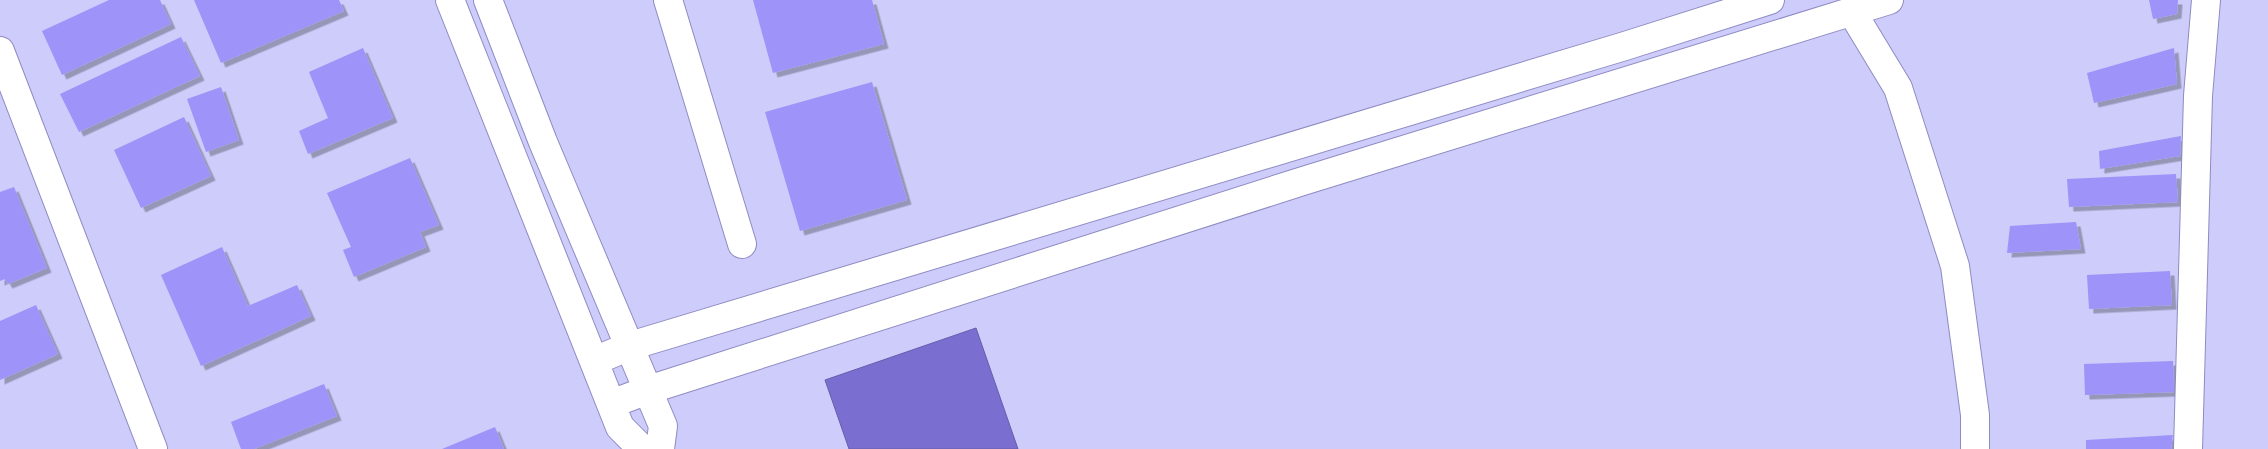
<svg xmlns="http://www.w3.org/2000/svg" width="2268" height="449" font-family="'Zilla Slab',serif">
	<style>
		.water { fill: #7a6ed1; stroke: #665eaa }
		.building { fill: #9d93f9; filter: url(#shadow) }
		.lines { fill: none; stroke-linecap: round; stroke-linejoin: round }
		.minor-casing { stroke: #8e8bc2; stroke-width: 30 }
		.tertiary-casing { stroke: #8e8bc2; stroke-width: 30 }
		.minor { stroke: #fff; stroke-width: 28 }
		.tertiary { stroke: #fff; stroke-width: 28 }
	</style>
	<defs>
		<filter id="shadow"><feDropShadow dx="4.5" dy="4.5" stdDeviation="0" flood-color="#0004"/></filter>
	</defs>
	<rect width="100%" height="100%" fill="#cdccfa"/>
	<path class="water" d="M976,328l42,121h-169l-24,-69z"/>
	<path class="building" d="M109,0h51l11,24 -109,51 -20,-44z
		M194,0h145l5,11 -123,52z
		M753,0h119l12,44 -111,29z
		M2149,0h29l-1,14 -24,5z
		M181,37l19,39 -121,56 -19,-38z
		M363,48l30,70 -85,36 -9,-23 29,-13 -19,-46z
		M2174,48l3,36 -83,19 -7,-30z
		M872,82l35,118 -107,31 -35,-119z
		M221,87l18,53 -33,12 -19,-53z
		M184,117l27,59 -70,32 -27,-58z
		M2181,136l-1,20 -80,13 -1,-18z
		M410,158l29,67 -19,7 6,15 -72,30 -11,-27 8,-3 -24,-54z
		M2176,174l2,28 -109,5 -2,-28z
		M14,187l33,81 -39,16 -3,-5 -5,2v-89z
		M2076,222l5,27 -74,4 3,-27z
		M222,247l26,59 49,-21 14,31 -110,50 -40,-91z
		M2170,271l2,34 -83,4 -2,-34z
		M36,305l22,49 -58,26v-59z
		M2173,361l1,31 -89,3 -1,-31z
		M324,384l13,32 -83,33h-13l-10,-27z
		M495,427l9,22h-62z
		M2173,435l-2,14h-85v-9z"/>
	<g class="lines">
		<g class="minor-casing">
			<path id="minor" d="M668,0l74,244
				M1852,12l46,76 57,178 20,149v34
				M0,51l153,398
				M2188,449l10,-353 8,-96"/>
		</g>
		<g class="tertiary-casing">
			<path id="tertiary" d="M450,0l170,427 22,22
				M488,0l55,142 120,284 -3,23
				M594,361l36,-15 995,-300 145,-46
				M611,404l37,-14 655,-209 586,-181"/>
		</g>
		<use href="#minor" class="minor"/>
		<use href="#tertiary" class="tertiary"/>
	</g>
</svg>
